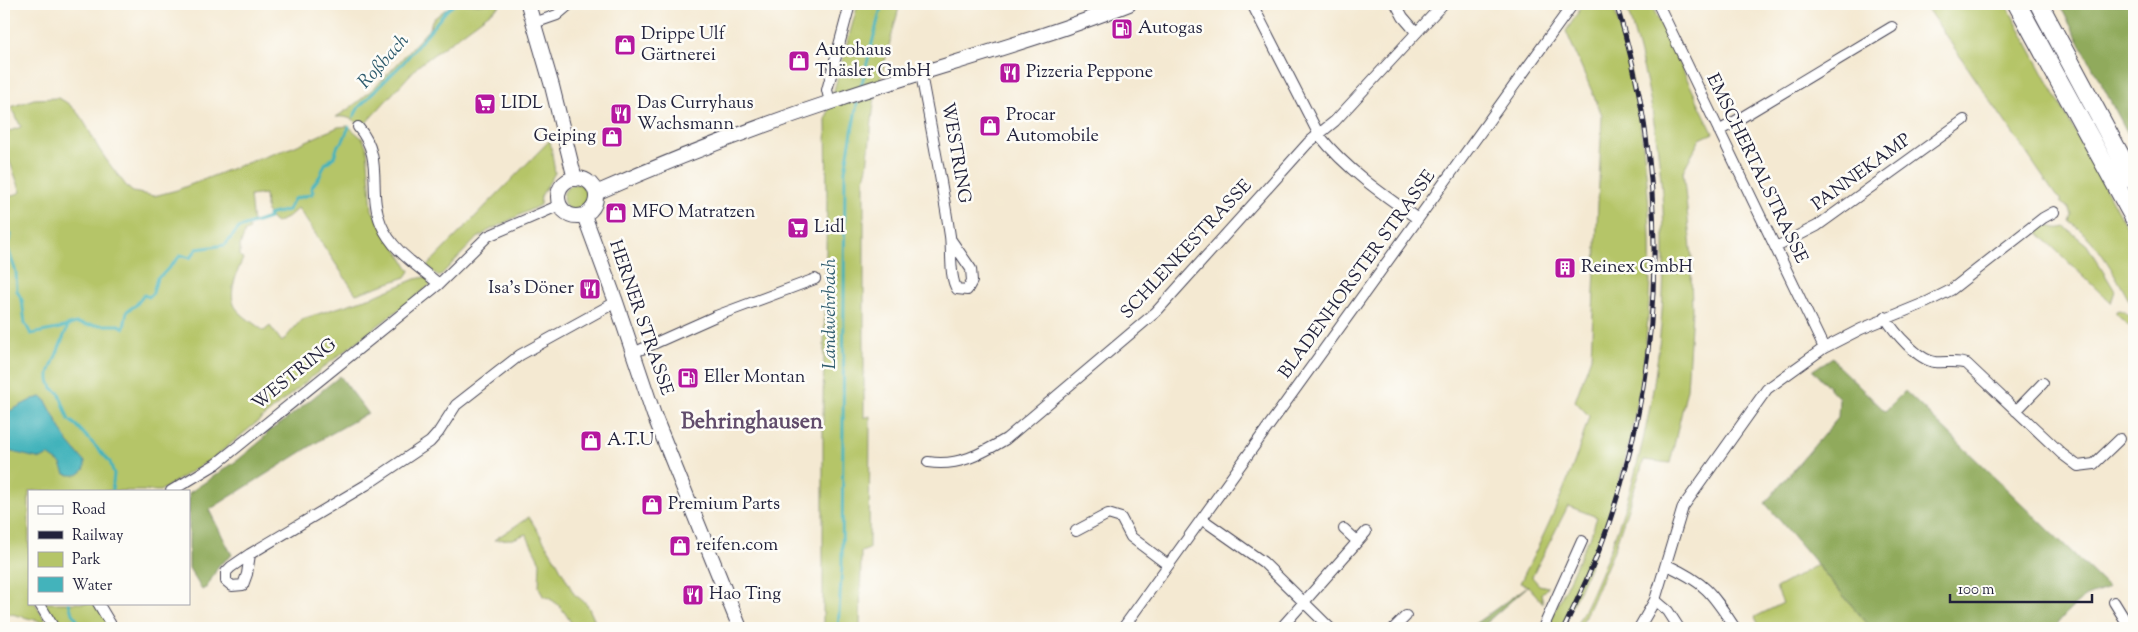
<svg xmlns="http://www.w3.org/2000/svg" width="2138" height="632" font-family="'Sorts Mill Goudy',serif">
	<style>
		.green { fill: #b5c568; stroke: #6c7452 }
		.forest { fill: #90aa5c; stroke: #59664c }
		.water { fill: #43b3bb; stroke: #326a7b }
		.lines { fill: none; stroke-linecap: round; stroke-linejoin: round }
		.stream { stroke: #43b3bb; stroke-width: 3 }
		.minor-casing { stroke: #424052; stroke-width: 12 }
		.secondary-casing { stroke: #424052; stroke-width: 16 }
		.motorway-casing { stroke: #424052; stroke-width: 20 }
		.minor { stroke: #fff; stroke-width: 10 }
		.secondary { stroke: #fff; stroke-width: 14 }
		.motorway { stroke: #fff; stroke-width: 18 }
		.rail-casing { stroke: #22223b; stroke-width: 5 }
		.rail { stroke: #fdfcf7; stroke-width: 3; stroke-dasharray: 9; stroke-linecap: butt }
		.labels { text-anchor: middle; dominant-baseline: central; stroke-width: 5; stroke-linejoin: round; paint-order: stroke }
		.poi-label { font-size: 18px; fill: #22223b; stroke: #fdfcf7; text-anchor: start }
		.street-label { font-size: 18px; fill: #22223b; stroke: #fdfcf7 }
		.water-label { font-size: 19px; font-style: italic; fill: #2f5c6e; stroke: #fdfcf7 }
		.district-label { font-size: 22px; font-weight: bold; fill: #614c6b; stroke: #fdfcf7 }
	</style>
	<rect width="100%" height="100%" fill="#fdfcf7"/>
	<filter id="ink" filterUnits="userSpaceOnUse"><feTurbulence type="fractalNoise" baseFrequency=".02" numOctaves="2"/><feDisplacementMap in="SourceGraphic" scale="10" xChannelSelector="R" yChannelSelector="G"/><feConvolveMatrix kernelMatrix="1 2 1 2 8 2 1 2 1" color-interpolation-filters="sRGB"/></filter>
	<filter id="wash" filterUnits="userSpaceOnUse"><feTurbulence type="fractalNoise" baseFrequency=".0096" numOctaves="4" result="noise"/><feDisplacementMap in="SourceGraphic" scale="20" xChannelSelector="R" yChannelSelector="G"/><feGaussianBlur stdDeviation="1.12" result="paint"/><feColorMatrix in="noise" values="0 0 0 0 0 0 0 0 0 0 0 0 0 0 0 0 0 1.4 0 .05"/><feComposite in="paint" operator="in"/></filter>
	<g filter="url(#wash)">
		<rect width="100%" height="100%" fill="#f4e9d2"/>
		<path class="green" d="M452,4h50l-84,62 -56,61c-8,-8 -15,-11 -26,-10 37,-22 64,-57 94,-89l2,-8z
			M858,4h42l-26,99 -7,64 -3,13v238l6,-2 -1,133 -8,3 -1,76h-35l-2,-7v-218l4,-202 -1,-82z
			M1581,4h32c62,210 48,428 -52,624h-14l40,-87h2l8,-24 -29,-11 -36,71 7,8 9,2 -7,7 2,9 -15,-17 -8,-3c27,-54 53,-108 69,-167l-14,-15 16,-44 11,-242 -36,-84 12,-18z
			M1626,4h25l62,129 -13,6 -17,32 10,97 -2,1 1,41 -5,79 -17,74 -26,-3 -31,93 -33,75h-5c81,-157 107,-344 77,-518 -6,-36 -16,-71 -26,-106z
			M1924,4h82l128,237v68c-18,-31 -33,-66 -64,-87l2,-7 -3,-7 -8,-5 -1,-4 -4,-3z
			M58,98c22,9 30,32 41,51 9,14 19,26 29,39l5,4 21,4 23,-6 64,-25 52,-18 45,-20 10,-1 15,13 4,9 5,62 38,61 -4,6 -50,17 -58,-86 -11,10 -11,5c-11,-7 -10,-17 -11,-29l-15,2 3,28 -5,1 2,5 -5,2 -5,14v10l3,3c-6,12 -16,36 -7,49 7,9 19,16 28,23l6,-5 12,16 20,-23 73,-23 40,-17 11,-2 7,6 -109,84 -108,89 -56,35h-131v112h6l12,20 -43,-11v-413l17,-7 -17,-46v-13l17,-6 -10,-20 23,-8z
			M550,140l5,33 -14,23 -1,9 -52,26 -13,9 -36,37 -12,-11z
			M563 198a14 14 0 1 1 28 0a14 14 0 1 1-28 0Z
			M2041,225c9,-1 14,6 24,2l22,18 28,46 -4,12 -75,-72 -1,-2z
			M2119,310c11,3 15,11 15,21l-18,-18v-2z
			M529,517l28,45 17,32 13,10 11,24h-24c-8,-14 -15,-27 -31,-32l-4,-9 1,-25 -14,-28 -13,5 -19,1z
			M1817,565l54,63h-111l-5,-11 28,-14 -7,-15z
			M42,603h54l15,25h-54z"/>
		<path class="forest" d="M2059,4h75v141z
			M1833,357l5,9 47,45 20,-20 203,196c-6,5 -12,5 -19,8 -9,4 -30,24 -34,33h-184l-106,-125 73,-85 1,-20 -26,-28z
			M340,376l28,37 -41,23 -118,74 23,45 -13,10 -12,22 -5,3 -13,-22v-75l49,-33 24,-20 7,-9 14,-9z
			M1528,586l-48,42h-11z"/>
		<path class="water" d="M41,397l4,2 23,43 17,20v6c-5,8 -12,8 -20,6l-4,-10 -13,-9 -7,4 -37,-9v-36l29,-15z"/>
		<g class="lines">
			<path class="stream" d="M861,87l21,-83
				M354,116l5,-9 44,-44 44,-53 8,-6
				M4,232l7,3 -4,11 9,26 1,19 5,9 3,23 6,11 26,-5 19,-6 11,2h32l5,3 3,-17 9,-6 8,-10 5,2 4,-4 4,-15 6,-4 18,-19 9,3 7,-9 28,-4 14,-17 30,-10 -1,-3 20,-5 6,-11 18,-5 1,-2 -2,-4 9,-12 5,-12 9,-7 4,-12 4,-2 7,-16
				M68,326l-19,47v7l3,8 7,5 10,27 7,5 34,37 4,12 -2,17
				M69,603l2,7 11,18
				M838,628l4,-63 3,-394 13,-73"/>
		</g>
	</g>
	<g filter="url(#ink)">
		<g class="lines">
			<g class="minor-casing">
				<path id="minor" d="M1252,4l67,131c27,34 63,59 99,84
					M1396,4l7,13 13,15
					M1658,4l166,344
					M534,23l23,-8 13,-11
					M921,74c10,54 21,108 29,162 2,14 -1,42 7,53l10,1 5,-9 -1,-12 -20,-29
					M830,102l-3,-12 23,-86
					M358,127c27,31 9,64 23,97 11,27 37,42 58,60
					M1719,131l173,-104
					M1776,247l41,-21 147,-106
					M1885,317c9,15 33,43 50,45 11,1 22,-2 32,2l95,90 16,12 16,-2 26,-25
					M633,353l83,-37 99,-37
					M2016,411l27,-28
					M928,462c30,5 53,-8 78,-23l150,-127 152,-169 27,-22 108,-117
					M171,491l45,-27 223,-180 49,-48 72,-31
					M1202,519l61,43 67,66
					M1344,529l13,12
					M1076,531l32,-17 13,4 10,19 37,28
					M250,554l-19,13 -5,5v9l6,5 11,-1 4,-11 3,-20 116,-69 64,-43 8,-9 18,-28 64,-50 96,-53
					M1667,565c39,18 45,28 68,63
					M1655,600l13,11 11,17
					M2114,602l16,26
					M39,603l15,25
					M98,603l15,25
					M1123,628l450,-624
					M1281,628l85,-96
					M1394,628l12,-12
					M1543,628l39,-87
					M1639,628l16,-28 28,-93 84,-118 57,-41 37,-19 66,-27 24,-12 92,-72 11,-6"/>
			</g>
			<g class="secondary-casing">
				<path id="secondary" d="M528,4l24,82 23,93
					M558 197a19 19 0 1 1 38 0a19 19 0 1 1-38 0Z
					M596,193c79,-35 159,-66 241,-93 97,-33 197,-58 292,-96
					M584,215l32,87 38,113 86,213"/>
			</g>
			<g class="motorway-casing">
				<path id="motorway" d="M2017,4l117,214
					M2039,4l95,177"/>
			</g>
			<use href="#minor" class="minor"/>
			<use href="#secondary" class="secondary"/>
			<use href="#motorway" class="motorway"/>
			<g class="rail-casing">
				<path id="rail" d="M1564,628c17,-36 35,-73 47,-111 55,-167 58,-346 5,-513"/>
			</g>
			<use href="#rail" class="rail"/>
		</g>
	</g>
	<defs>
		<g id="fuel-square" transform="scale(1.125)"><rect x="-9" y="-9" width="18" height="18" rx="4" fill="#b5179e" stroke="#fdfcf7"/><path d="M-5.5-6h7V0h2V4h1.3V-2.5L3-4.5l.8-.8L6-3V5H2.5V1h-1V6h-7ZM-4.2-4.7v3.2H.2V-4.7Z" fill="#fff"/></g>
		<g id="shop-square" transform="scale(1.125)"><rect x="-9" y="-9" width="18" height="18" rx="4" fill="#b5179e" stroke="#fdfcf7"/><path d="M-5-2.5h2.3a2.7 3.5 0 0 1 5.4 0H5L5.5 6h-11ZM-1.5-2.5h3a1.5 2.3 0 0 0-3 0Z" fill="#fff"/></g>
		<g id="restaurant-square" transform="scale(1.125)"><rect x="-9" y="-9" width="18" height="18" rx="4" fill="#b5179e" stroke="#fdfcf7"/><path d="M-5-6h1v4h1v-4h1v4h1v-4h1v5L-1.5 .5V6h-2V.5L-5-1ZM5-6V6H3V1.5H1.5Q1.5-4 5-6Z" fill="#fff"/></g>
		<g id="supermarket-square" transform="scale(1.125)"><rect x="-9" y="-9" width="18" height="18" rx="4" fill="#b5179e" stroke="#fdfcf7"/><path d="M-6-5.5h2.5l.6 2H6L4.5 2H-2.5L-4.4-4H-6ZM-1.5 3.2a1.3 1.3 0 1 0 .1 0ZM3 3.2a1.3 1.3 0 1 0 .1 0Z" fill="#fff"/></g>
		<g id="building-square" transform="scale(1.125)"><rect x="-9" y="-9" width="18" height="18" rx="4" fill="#b5179e" stroke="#fdfcf7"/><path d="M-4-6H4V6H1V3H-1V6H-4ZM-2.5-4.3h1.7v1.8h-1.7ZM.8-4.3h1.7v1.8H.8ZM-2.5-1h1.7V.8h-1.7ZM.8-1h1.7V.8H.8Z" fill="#fff"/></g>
	</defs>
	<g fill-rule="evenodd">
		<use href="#fuel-square" x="1122" y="29"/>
		<use href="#shop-square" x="625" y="45"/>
		<use href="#shop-square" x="799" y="61"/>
		<use href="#restaurant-square" x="1010" y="73"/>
		<use href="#supermarket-square" x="485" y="104"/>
		<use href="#restaurant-square" x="621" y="114"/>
		<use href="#shop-square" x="990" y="126"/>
		<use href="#shop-square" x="612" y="137"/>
		<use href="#shop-square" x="616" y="213"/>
		<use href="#supermarket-square" x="798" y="228"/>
		<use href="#building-square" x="1565" y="268"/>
		<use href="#restaurant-square" x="590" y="289"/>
		<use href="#fuel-square" x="688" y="378"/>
		<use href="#shop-square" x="591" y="441"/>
		<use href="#shop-square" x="652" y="505"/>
		<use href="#shop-square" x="680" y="546"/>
		<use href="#restaurant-square" x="693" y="595"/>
	</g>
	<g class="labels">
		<g class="poi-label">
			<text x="1138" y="29">Autogas</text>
			<text x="641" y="35">Drippe Ulf<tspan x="641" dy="21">Gärtnerei</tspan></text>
			<text x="815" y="51">Autohaus<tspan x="815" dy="21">Thäsler GmbH</tspan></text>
			<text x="1026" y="73">Pizzeria Peppone</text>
			<text x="501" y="104">LIDL</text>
			<text x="637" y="104">Das Curryhaus<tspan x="637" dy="21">Wachsmann</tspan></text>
			<text x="1006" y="116">Procar<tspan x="1006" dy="21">Automobile</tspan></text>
			<text x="596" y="137" text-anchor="end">Geiping</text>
			<text x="632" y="213">MFO Matratzen</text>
			<text x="814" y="228">Lidl</text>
			<text x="1581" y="268">Reinex GmbH</text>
			<text x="574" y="289" text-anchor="end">Isa’s Döner</text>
			<text x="704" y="378">Eller Montan</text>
			<text x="607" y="441">A.T.U</text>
			<text x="668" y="505">Premium Parts</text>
			<text x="696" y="546">reifen.com</text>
			<text x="709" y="595">Hao Ting</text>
		</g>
		<g class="street-label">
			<text transform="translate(955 153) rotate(80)">WESTRING</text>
			<text transform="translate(1756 169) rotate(64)">EMSCHERTALSTRASSE</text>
			<text transform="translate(1862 173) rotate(-36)">PANNEKAMP</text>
			<text transform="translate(1187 250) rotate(-47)">SCHLENKESTRASSE</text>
			<text transform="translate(1358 275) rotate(-54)">BLADENHORSTER STRASSE</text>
			<text transform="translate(640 318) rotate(71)">HERNER STRASSE</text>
			<text transform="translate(295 375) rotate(-39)">WESTRING</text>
		</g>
		<g class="water-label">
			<text transform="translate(384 62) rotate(-48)">Roßbach</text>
			<text transform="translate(830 314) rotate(-90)">Landwehrbach</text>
		</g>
		<g class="district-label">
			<text x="752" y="423">Behringhausen</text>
		</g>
	</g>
	<rect width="2138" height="632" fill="none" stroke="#fdfcf7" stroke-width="20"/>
	<rect x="28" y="490" width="162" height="115" fill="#fdfcf7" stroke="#a5a5ac"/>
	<rect x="38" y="506" width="25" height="8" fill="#ffffff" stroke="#a5a5ac"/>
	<text x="72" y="514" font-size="15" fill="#22223b">Road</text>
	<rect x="38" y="531" width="25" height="8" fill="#22223b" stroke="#a5a5ac"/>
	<text x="72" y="540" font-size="15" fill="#22223b">Railway</text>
	<rect x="38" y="552" width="25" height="15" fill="#b5c568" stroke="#a5a5ac"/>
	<text x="72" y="564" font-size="15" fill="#22223b">Park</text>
	<rect x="38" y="577" width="25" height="15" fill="#43b3bb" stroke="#a5a5ac"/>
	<text x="72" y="590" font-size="15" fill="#22223b">Water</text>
	<path d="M1950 594v8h142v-8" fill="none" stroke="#22223b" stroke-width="2.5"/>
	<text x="1958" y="594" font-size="15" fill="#22223b" stroke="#fdfcf7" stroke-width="4" paint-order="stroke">100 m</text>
</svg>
